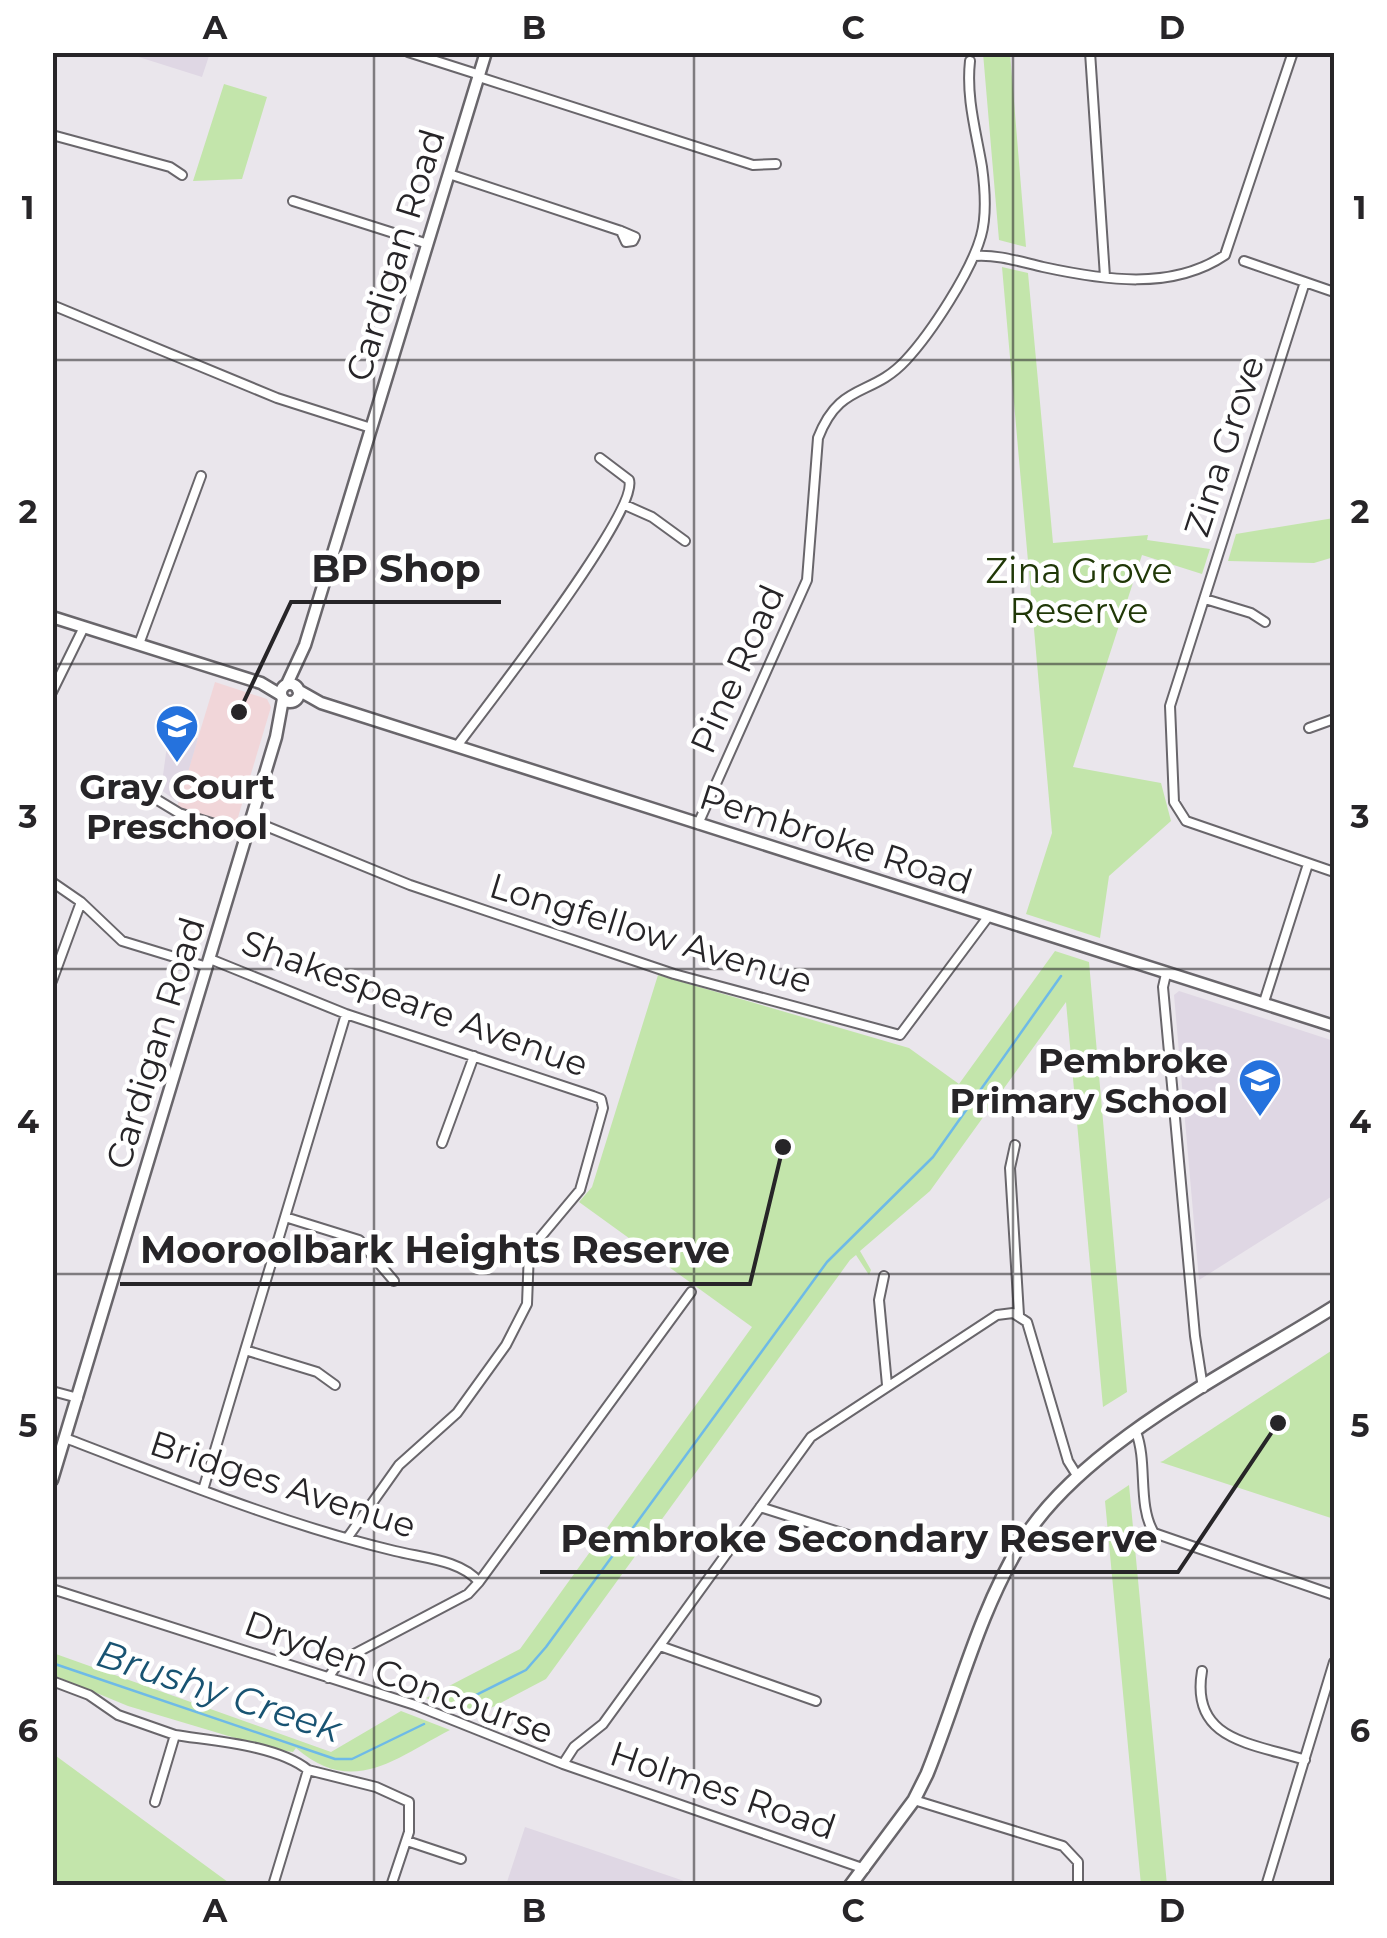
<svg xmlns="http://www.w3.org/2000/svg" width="1387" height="1938" font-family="Montserrat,sans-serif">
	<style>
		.commercial { fill: #f1d6d9 }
		.built { fill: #dfd7e4 }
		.green { fill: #c3e5ab }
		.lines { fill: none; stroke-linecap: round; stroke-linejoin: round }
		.stream { stroke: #6ebae7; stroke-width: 2.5 }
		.minor-casing { stroke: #69666b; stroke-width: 12 }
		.tertiary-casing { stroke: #69666b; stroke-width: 15 }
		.secondary-casing { stroke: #69666b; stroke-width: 16 }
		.minor { stroke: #fff; stroke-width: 8 }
		.tertiary { stroke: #fff; stroke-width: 10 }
		.secondary { stroke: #fff; stroke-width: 11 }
		.grid { fill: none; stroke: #272528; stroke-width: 2.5; stroke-opacity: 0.55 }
		.labels { text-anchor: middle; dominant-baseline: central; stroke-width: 9; stroke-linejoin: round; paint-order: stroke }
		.street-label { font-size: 35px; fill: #272528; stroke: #fff }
		.park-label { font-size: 35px; fill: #203807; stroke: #fff }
		.poi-label { font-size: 35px; font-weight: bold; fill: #272528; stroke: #fff }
		.water-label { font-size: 38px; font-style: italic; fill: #185372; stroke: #fff }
		.leader { fill: none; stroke: #272528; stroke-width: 4 }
		.callout-dot { fill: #272528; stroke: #fff; stroke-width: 4 }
		.callout-label { font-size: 38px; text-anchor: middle; font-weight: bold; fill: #272528; stroke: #fff; stroke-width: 9; stroke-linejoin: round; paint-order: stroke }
		.neatline { fill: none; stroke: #272528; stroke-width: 4 }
		.grid-label { font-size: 32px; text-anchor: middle; font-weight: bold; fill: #272528 }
	</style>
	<rect width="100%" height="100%" fill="#eae6ec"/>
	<path class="commercial" d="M215,682l52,17 4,8 -35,117 -59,-17z"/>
	<path class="built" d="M126,53h84l-8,24z
		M169,731l29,7 -19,65 -18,-13z
		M1179,991l155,50v154l-135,85 -25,-285z
		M525,1827l171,58h-190z"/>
	<path class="green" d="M983,53h27l16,194 -27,-7z
		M224,84l43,13 -25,82 -49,2z
		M1002,267l26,6 25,270 95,-8 -1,5 63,9 -8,25 -60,-19 -69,212 88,16 10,38 -62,55 -9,62 -74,-24 26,-81z
		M1334,518v39l-20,6 -86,-2 8,-27z
		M1055,951l34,11 38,430 -24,15 -37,-405 -136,189 -70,60 11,19 -2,5 -13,-20 -6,5 -304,419 -74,39 -46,-20 94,-49 232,-322 -173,-125 13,-15 66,-212 251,73 50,36z
		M1334,1349v170l-174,-57 3,-1z
		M1129,1485l38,400h-26l-36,-384z
		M53,1653l278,99 70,-41 49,19c-56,29 -97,67 -154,18l-3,4 -21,-3 -144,-43 -75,-31z
		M52,1753l180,132h-179z"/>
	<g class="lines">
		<path class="stream" d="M52,1663l283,96h17l72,-35
			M454,1706l72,-36 20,-23 281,-385 106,-105 128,-181"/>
		<g class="minor-casing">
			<path id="minor" d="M408,52l72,23
				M1090,52l15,225
				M479,77l274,88 23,-1
				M52,135l118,32 12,8
				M449,174l172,57 14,6 -2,4 -7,1 -5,-11
				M293,201l135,43
				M974,256c23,-2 47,6 69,11 60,13 129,24 182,-12l68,-203
				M1244,261l90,31
				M1305,282l-135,424 4,96 12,19 148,51
				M52,305l225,93 94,30
				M625,505l27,12 33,24
				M1205,599l46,14 14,9
				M139,644l62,-168
				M52,692l32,-65
				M1309,728l25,-9
				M457,746c27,-37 183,-235 172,-266l-29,-22
				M141,790l38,23 68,21
				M251,820l159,65 264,89 226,61 88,-118
				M698,824l109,-244 11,-142c22,-57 53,-40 88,-78 25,-27 65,-88 75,-124 6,-21 4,-47 1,-69 -6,-36 -16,-69 -12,-106
				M52,882l29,20 -29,79
				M81,902l41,39 85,26
				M210,959l136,55 247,82 8,3 2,9 -23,82 -51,61 -2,53 -21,41 -49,68 -58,52 -51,72
				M1166,974l-3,13 32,349 8,52
				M1264,1002l44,-138
				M442,1143l32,-87
				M1015,1145l-5,23 9,147
				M285,1217l74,23 35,41
				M884,1276l-5,24 8,85
				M245,1350l72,22 18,13
				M52,1391l26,7
				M1136,1432c12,31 1,73 18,101l180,62
				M65,1438c108,41 217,86 330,113 28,7 66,9 84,31
				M203,1490l143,-476
				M760,1507l104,33
				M52,1589l363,116 148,59 11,-17 29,-23 208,-287 186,-122 16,-2 14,9 41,139 10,16
				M660,1646l156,55
				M1202,1671c-12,70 50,72 103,89
				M328,1678l11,-16 129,-68 11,-12 212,-290
				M52,1681l37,14 29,20 57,20 -20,67
				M175,1735c38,6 102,10 133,35l-34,112
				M563,1764l302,105
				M308,1770l68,17 33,15v30l-18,54
				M914,1800l149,46 15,16v24
				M407,1841l54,18
				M1266,1886l68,-224"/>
		</g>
		<g class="tertiary-casing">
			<path id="tertiary" d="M52,617l209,66 20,12
				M287,684l18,-39 181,-593
				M281 693a9 9 0 1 1 18 0a9 9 0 1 1-18 0Z
				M298,690l23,13 1013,323
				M52,1480l224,-743 7,-38"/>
		</g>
		<g class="secondary-casing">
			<path id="secondary" d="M850,1886l64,-86 13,-26c31,-77 51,-160 94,-231 61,-100 215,-174 313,-236"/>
		</g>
		<use href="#minor" class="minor"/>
		<use href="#tertiary" class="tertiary"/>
		<use href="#secondary" class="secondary"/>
	</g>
	<path class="grid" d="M374,52v1834M694,52v1834M1013,52v1834M52,360h1282M52,664h1282M52,969h1282M52,1274h1282M52,1578h1282"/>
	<defs>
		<g id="school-pin" transform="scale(2.25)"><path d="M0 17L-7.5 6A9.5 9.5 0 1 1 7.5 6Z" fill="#2572dd" stroke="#fff"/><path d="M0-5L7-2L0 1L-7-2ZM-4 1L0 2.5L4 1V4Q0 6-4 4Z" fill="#fff"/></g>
	</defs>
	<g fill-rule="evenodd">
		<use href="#school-pin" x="177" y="726"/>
		<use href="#school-pin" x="1260" y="1080"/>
	</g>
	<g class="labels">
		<g class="street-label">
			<text transform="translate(395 255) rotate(-73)">Cardigan Road</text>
			<text transform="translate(1224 446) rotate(-72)">Zina Grove</text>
			<text transform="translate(737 669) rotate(-66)">Pine Road</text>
			<text transform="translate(836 839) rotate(18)">Pembroke Road</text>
			<text transform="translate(651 933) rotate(17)">Longfellow Avenue</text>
			<text transform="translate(415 1003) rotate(20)">Shakespeare Avenue</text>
			<text transform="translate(155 1043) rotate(-73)">Cardigan Road</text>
			<text transform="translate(283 1484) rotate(18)">Bridges Avenue</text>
			<text transform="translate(399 1677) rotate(20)">Dryden Concourse</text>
			<text transform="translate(723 1790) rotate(19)">Holmes Road</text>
		</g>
		<g class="park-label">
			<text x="1079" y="570">Zina Grove<tspan x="1079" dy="40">Reserve</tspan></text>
		</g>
		<g class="poi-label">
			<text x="177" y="786">Gray Court<tspan x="177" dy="40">Preschool</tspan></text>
			<text x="1228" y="1060" text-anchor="end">Pembroke<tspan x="1228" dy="40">Primary School</tspan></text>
		</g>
		<g class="water-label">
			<text transform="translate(219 1691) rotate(18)">Brushy Creek</text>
		</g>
	</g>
	<path class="leader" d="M239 712L291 602H501M783 1147L750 1284H120M1278 1423L1178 1572H540"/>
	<g class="callout-dot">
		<circle cx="239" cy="712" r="10"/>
		<circle cx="783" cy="1147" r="10"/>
		<circle cx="1278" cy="1423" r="10"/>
	</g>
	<g class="callout-label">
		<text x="396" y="582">BP Shop</text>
		<text x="435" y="1263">Mooroolbark Heights Reserve</text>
		<text x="859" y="1552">Pembroke Secondary Reserve</text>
	</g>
	<rect width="1387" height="1938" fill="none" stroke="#ffffff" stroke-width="110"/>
	<rect x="55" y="55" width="1277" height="1828" class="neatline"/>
	<g class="grid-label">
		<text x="215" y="39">A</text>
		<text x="534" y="39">B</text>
		<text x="853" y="39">C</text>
		<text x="1172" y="39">D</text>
		<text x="28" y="219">1</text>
		<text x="1360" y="219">1</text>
		<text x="28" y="523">2</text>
		<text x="1360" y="523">2</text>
		<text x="28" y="828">3</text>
		<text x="1360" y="828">3</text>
		<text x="28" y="1133">4</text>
		<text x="1360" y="1133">4</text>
		<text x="28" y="1437">5</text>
		<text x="1360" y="1437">5</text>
		<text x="28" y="1742">6</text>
		<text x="1360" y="1742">6</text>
		<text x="215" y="1922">A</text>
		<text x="534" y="1922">B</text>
		<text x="853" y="1922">C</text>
		<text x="1172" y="1922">D</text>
	</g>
</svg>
